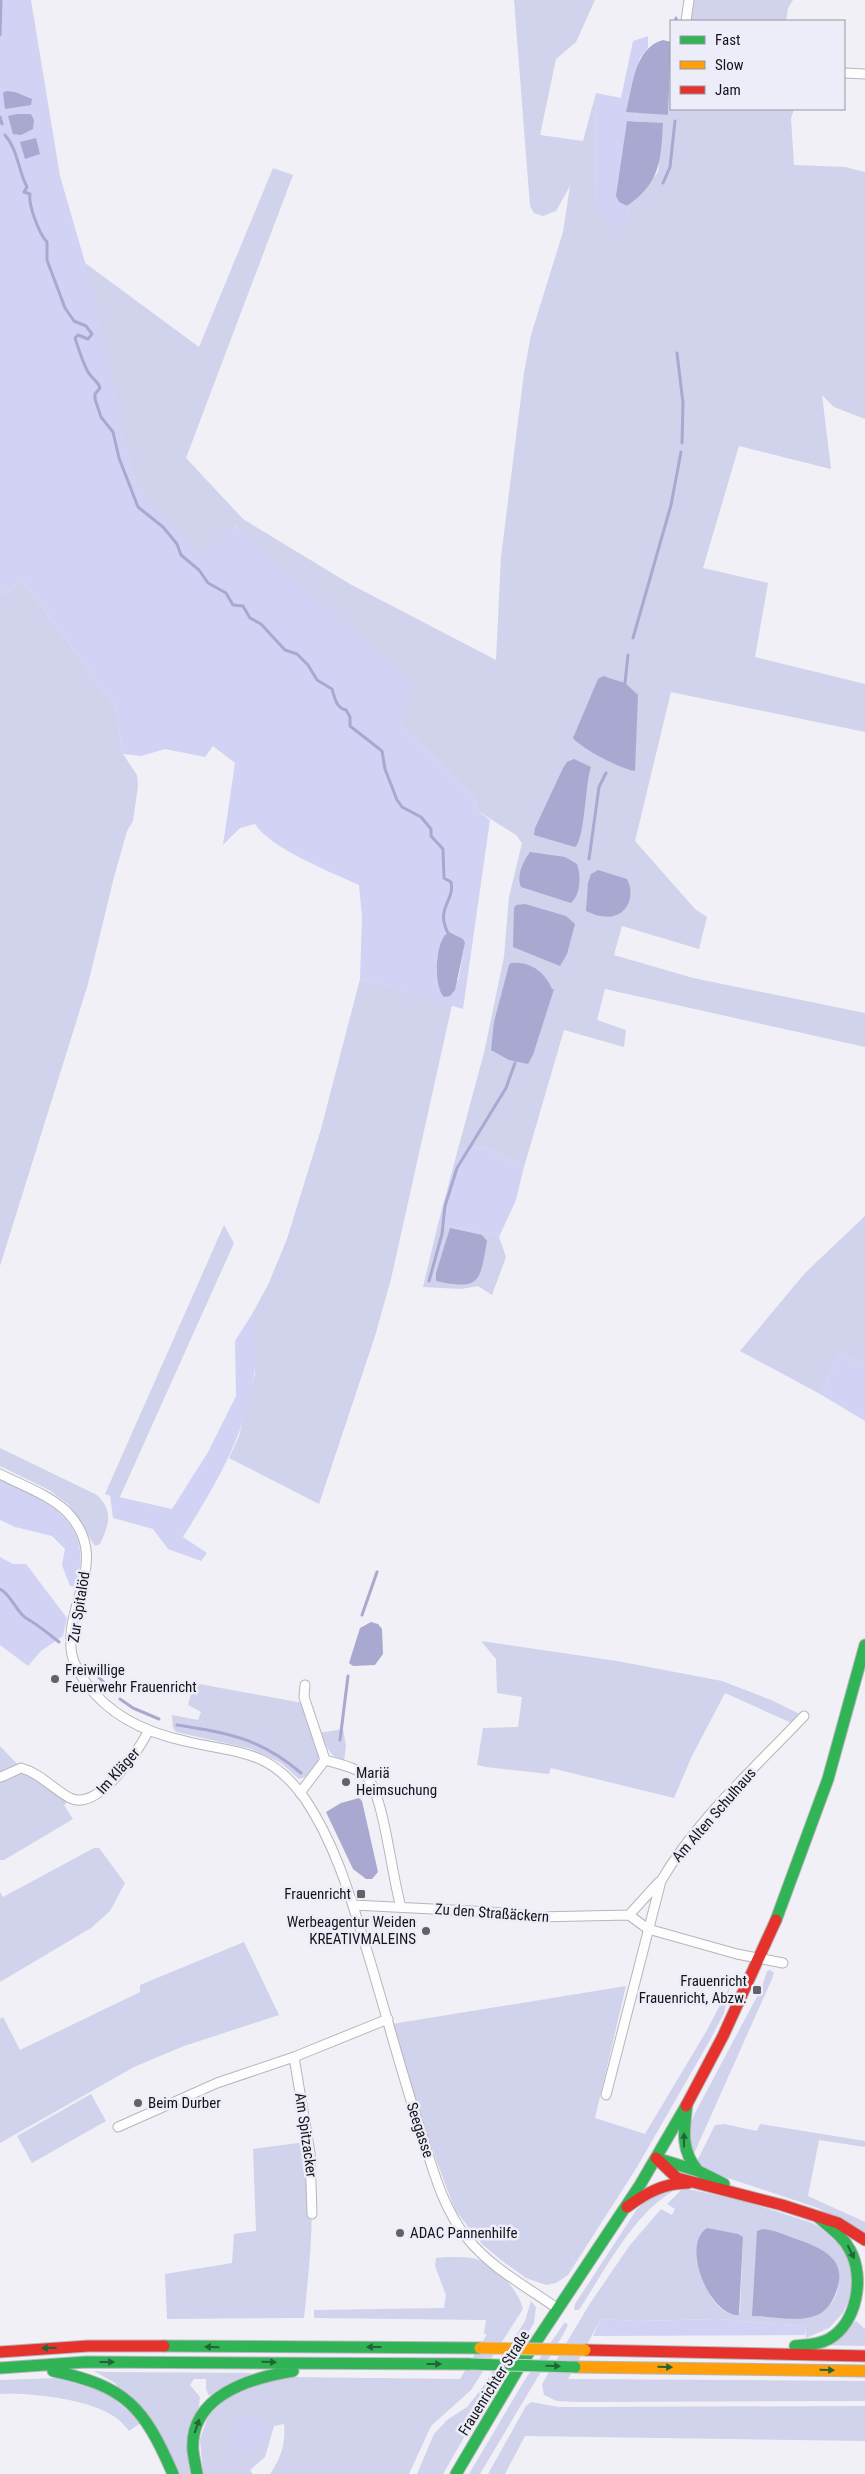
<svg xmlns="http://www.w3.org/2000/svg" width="865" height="2474" font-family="'Roboto Condensed',sans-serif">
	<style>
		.green { fill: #d1d2ec; fill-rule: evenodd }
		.forest { fill: #d2d2f4; fill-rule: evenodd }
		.water { fill: #a9a8d0 }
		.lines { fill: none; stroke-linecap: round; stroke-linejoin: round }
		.stream { stroke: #a9a8d0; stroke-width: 3 }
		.street-casing { stroke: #b6b6bb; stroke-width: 11 }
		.fast-casing { stroke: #b6b6bb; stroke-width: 13 }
		.slow-casing { stroke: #b6b6bb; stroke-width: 13 }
		.jam-casing { stroke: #b6b6bb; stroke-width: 13 }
		.street { stroke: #fdfdfe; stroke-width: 9 }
		.fast { stroke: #30b455; stroke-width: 11 }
		.slow { stroke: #ff9f0a; stroke-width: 11 }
		.jam { stroke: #e5322d; stroke-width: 11 }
		.fast-bridge-casing { stroke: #cbcbce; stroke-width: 13; stroke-linecap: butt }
		.slow-bridge-casing { stroke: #cbcbce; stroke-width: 13; stroke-linecap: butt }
		.fast-bridge { stroke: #30b455; stroke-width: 11 }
		.slow-bridge { stroke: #ff9f0a; stroke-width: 11 }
		.oneway { fill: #226437 }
		.poi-dot { fill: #626266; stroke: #ededf9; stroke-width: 2 }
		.labels { text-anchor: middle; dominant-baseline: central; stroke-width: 5; stroke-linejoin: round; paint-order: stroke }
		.street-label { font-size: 15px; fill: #151519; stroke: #ededf9 }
		.poi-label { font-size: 15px; fill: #151519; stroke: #ededf9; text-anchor: start }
	</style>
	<rect width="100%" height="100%" fill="#f0f0f6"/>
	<path class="green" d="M514,0h81l-19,42 -20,17 -16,76 43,6 13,-48 -1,112 34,10 -2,-9 7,-5 24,-29 5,-48 -27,-3 1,-9 31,3 3,-64v58h123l-3,10 3,46 51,2 20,5v247l-31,-12 -12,-12 9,74 -92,-23 -36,122 65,15 -13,74 110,27v48l-194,-40 -36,149 60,68 12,8 -8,32 -77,-23 -8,29 79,23 172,35v34l-260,-58 -8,31 29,10 -2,17 -60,-17 -40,137 -40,-20 -26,2 26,-96 20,-96 5,-60 13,-54 -6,-8 -38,-24 -4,-15 -74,-72 -165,-200 -33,35 -67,-75 -50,-221 114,84 74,-179 20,7 -107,283 57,61 107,65 146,76 5,-103 23,-184 7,-38 32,-103 7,-46 -14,25 -13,5 -9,-3 -4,-7z
		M689,0h104l-5,8 -2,13h-99z
		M22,580l93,127 8,47 14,21 1,11 -5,35 -6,10 -13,46 -26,107 -88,282v-669z
		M360,979l92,26 -61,274 -16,57 -56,168 -90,-46 10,-22 16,-62 -3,-60 16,-29 19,-46 34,-110z
		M865,1216v151l-25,-14 -20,41 -80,-43 65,-78z
		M438,1224l61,13 7,20 -14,38 -14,-9 -17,3 -38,-2z
		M224,1225l10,18 -115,256 -14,-5z
		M0,1448l97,47c17,17 12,29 3,49l-5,2 -27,-42 -19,-14 -49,-24z
		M481,1641l136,20 105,20 49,19 33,16 -8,9 -71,-32 -34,65 -17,40 -123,-30 -2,6 -63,-7 -9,-2 6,-37 35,-1 4,-30 -25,-4 -1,-34z
		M194,1683l109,20c7,22 33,67 -4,76l-18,-16 -29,-14 -76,-17 -3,-4 -1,-13 26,5 3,-8 -13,-7z
		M343,1729l3,17 -2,15c-13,-1 -18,-17 -25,-28z
		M0,1746l21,22 50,31 -7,6 9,14 -69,41h-4z
		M94,1848h5l26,35 -15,28 -19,17 -91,54v-90l3,5z
		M244,1942l35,73 -95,31 -50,21 -134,76v-124l3,-2 17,33 120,-58v-7z
		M770,1970l4,3 -2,6 -80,179 -4,-27 6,-16 68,-128 5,-16z
		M626,1986l-31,132 50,16 62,-104 23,-44 -6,27 -14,27 -73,127 -69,108 -12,8 -10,2 -20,-7 -25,-18 -19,-16 -27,-34 -69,-185z
		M91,2094l15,27 -74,42 -15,-27z
		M724,2124l33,7 3,-7 105,17v6l-46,-7 -11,56 57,26v13l-47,-27 -102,-34 -20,-11 19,-38z
		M306,2142c11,58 4,118 -2,176l-137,1 -2,-45 67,-11 2,-29 22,-3 -3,-82z
		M683,2188l61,13 65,21 9,4 28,24 8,38 -11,25 -14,15 -23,10 -1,-12 -87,-7 -82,2 -35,-2 -33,60 297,2v20l-284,1 -24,-1 -13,-6 -2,-11 47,-79 41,-60 31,-36 11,6 3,-6 -8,-5zM743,2237l-3,75 -1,3c-26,0 -35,-33 -42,-53zM839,2278c-3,51 -50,39 -86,38z
		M675,2190c-41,22 -71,82 -96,120h-5l1,-6 62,-95 13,-11z
		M436,2258c12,-1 32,-2 43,2 19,9 39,29 44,49l-52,81 -40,36 -22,48h-139c11,-16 16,-31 14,-50l-10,2 -9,31 -15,13 3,4h-50l-3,-35 8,-22 9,-10 20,-16 49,-14 174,2 27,-45h-3l2,-14 -172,-2v-8l130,-2 2,-13 -11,-29z
		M531,2301l5,6 -2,16 -49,78 -42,73h-26l17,-40 13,-14 20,-13 15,-19 43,-67z
		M856,2321l9,8v17l-44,-1z
		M565,2322l3,3 -4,8 -84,141h-11l55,-93z
		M94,2371l11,1 148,1 -44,23 -3,-7v-10h-12l-4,6 10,12 -9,77h-11l-65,-91z
		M59,2378l39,8 44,36 -13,9c-4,-5 -9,-11 -14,-14 -25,-18 -85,-25 -115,-23v-14z
		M531,2402l28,5h35l271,-1v35l-340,-5 -20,38h-17l38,-68z"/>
	<path class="forest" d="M0,0h31l29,176 31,107 44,201 67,74 32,-34 180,162 -14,38 74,72 4,15 12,9 -27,189 -103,-30 2,-63 -3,-31c-28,-13 -88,-36 -104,-61l-15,4 -17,17 12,-82 -22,-17 -8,11 -40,-8 -24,7 -18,-2 -8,-47 -93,-127 -22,17zM449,932l16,11 -7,38 -20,-12 -1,-11 9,-25z
		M648,36v12l-8,10 -13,54h10l-1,9h-8l-9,81 8,4 2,9 -13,11 -21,-21 1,-112 25,5 12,-57z
		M484,1147l40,20 -8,33 -17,37 -61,-13 20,-75z
		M252,1314c2,20 5,42 2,62 -9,60 -39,110 -71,161l24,16 -6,8 -33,-12 -15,-20 -40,-11 -3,-23 62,14 36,-57 28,-56 -1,-55z
		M840,1353l25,14v54l-45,-27z
		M0,1478c49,25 97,44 75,109l-5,-1 -8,-21 3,-16 -13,-13 -37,-9 -15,-7z
		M0,1557l13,7h13l41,54 -4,18 -22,15 -13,15 -28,-21z
		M601,2319l35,2 82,-2 87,7v9l-212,1z
		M250,2416c11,2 15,7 17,18l-12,15 -15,7c-12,-18 -12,-31 10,-40z"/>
	<path class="water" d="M663,40l8,2 -3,73 -42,-3c7,-26 8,-64 37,-72z
		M6,91l9,1 17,7 -1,6 -26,4 -2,-16z
		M17,114h14l3,6 -1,9 -12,6 -8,-1 -5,-18z
		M627,121l36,2c-2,38 -3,60 -36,83l-8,-4 -3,-6z
		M36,138l4,16 -15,5 -5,-17z
		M603,676l22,7 13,12 -3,76c-14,-2 -53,-22 -62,-33l25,-59z
		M574,759l17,8c-6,17 -6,72 -16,80l-41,-12 1,-7 28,-60 4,-6z
		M530,852l35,5 12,7c4,12 4,30 -6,39l-50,-16c-5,-11 2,-25 9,-35z
		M598,870l29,9c3,6 4,12 3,19 -5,22 -26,22 -44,13l2,-28 3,-9z
		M525,904l41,12 9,8 -8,30 -7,12 -47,-19 1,-39 2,-3z
		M449,932l14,7 2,4 -10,47 -5,6 -6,1c-11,-10 -9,-59 5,-65z
		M511,963c19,-2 34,9 41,26h2l-21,66 -5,9 -19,-4 -18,-10 3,-28 15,-57z
		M450,1228l32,7 5,6c-7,40 -6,50 -51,40v-8z
		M371,1622l7,2 4,5 1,25 -8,11 -22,1 -4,-3 11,-35z
		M359,1798l3,3 16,71 -6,7h-6l-13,-10 -27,-57 15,-9z
		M707,2228l31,6 5,3 -4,78c-29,2 -59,-70 -32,-87z
		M763,2229c12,1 22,6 33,10 26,9 53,20 40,53 -3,9 -9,19 -19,23 -17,8 -45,1 -65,1l5,-85z"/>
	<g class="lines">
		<path class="stream" d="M676,18v3
			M0,35l1,-35
			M0,117l2,7
			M5,135c13,15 13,35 22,52l-3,5 6,2c-2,10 9,40 17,48v18l18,48 9,13 12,5 6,8 -4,5 -10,-4 -3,3c4,12 7,23 13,34 4,7 10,9 12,16l-5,6v5l6,18 12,15 6,26 19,49 25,20 14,17 4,11 18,15 9,13 18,10 7,12 10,1 7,12 11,6 24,26 12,4 11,11 9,15 15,9c3,9 4,19 14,21l4,7v9l32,25 3,18 12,31 5,7 19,10 10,12v7l12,13 1,29 7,4c4,20 -16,25 -3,51
			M663,183l7,-16 5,-46
			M677,353l6,50 -1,40
			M633,638l38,-133 10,-53
			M625,683l3,-28
			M589,859l10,-72 7,-14
			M429,1281l13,-47 3,-28 12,-38 49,-80 9,-25
			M0,1589c11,5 16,23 26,29 12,7 22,15 33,24
			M362,1615l15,-43
			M89,1667l22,23
			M120,1699l13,9 26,11
			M177,1725c51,8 83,13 124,48
			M340,1740l8,-64"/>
		<g class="street-casing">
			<path id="street" d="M686,21l3,-21
				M844,73l21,1
				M0,1474c21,11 50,21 67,38 46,48 -5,92 5,143 2,9 9,21 15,29 23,32 61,49 98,57 53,13 84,7 120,58 29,43 44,93 59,142 20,64 36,128 57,191 12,37 21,75 46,106 24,30 60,49 91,71
				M305,1685l-1,12 21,63
				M1,1777l20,-9c19,5 32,21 49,30 28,14 68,-47 79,-68
				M300,1793l25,-33c13,4 31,7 42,17 17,19 25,101 34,130
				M354,1905l137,7 46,5 92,-2
				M629,1915l19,14 89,25 46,9
				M629,1915l30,-33
				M294,2057l16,96 2,61
				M606,2095l55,-214c37,-63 94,-113 143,-165
				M118,2127l99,-44 77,-26 94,-38"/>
		</g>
		<g class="fast-casing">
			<path id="fast" d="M776,1920l52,-141 37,-134
				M687,2104c-3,26 -7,46 11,67
				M656,2158l42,13 26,13
				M164,2346l316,2
				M795,2346c11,-1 23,-1 34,-7 28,-16 36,-62 21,-89 -7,-14 -21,-23 -32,-33
				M0,2368l86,-6 383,2
				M53,2371c73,15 91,36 120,103
				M197,2474c-1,-7 -3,-15 -4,-23 -4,-55 57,-73 100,-80
				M456,2474l62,-105 122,-184 46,-79"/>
		</g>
		<g class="slow-casing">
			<path id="slow" d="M575,2367l290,4"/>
		</g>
		<g class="jam-casing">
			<path id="jam" d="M686,2106l37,-70 53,-116
				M656,2158l21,20 105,27 56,18 27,17
				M627,2207c19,-14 37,-24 61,-24
				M585,2350l280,6
				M0,2352l88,-6h76"/>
		</g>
		<use href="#street" class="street"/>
		<use href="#fast" class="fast"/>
		<use href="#slow" class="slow"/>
		<use href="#jam" class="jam"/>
		<g class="fast-bridge-casing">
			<path id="fast-bridge" d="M469,2364l106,3"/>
		</g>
		<g class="slow-bridge-casing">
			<path id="slow-bridge" d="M480,2348l105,2"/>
		</g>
		<use href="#fast-bridge" class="fast-bridge"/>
		<use href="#slow-bridge" class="slow-bridge"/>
	</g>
	<defs><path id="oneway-solid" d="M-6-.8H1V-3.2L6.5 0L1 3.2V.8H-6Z" transform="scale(1.25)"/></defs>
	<g class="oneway">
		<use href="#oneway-solid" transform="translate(684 2140) rotate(-89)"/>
		<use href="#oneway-solid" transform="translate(851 2252) rotate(63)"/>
		<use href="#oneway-solid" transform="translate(212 2347) rotate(-178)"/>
		<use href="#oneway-solid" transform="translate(374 2347) rotate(180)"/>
		<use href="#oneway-solid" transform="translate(49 2348) rotate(178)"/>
		<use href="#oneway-solid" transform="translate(107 2362)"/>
		<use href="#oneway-solid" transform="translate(269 2362) rotate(1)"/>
		<use href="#oneway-solid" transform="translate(434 2364)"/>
		<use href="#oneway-solid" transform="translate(553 2366) rotate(1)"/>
		<use href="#oneway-solid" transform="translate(665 2367) rotate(1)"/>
		<use href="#oneway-solid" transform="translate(827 2370) rotate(1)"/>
		<use href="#oneway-solid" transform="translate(197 2426) rotate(-71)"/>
	</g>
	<g class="poi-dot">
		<circle cx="55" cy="1679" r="5"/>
		<circle cx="346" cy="1782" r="5"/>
		<rect x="356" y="1889" width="10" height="10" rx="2.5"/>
		<circle cx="426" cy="1931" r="5"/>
		<rect x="752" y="1985" width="10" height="10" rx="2.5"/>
		<circle cx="138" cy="2103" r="5"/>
		<circle cx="400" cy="2233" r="5"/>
	</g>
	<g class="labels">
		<g class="street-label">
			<text transform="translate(79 1607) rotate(-81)">Zur Spitalöd</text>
			<text transform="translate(118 1771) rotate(-48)">Im Kläger</text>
			<text transform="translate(714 1815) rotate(-49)">Am Alten Schulhaus</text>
			<text transform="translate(492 1913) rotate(4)">Zu den Straßäckern</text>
			<text transform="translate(420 2130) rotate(72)">Seegasse</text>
			<text transform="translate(306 2135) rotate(82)">Am Spitzacker</text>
			<text transform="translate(494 2383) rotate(-58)">Frauenrichter Straße</text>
		</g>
		<g class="poi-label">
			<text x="65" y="1670">Freiwillige<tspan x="65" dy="17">Feuerwehr Frauenricht</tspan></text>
			<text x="356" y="1773">Mariä<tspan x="356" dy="17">Heimsuchung</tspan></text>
			<text x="351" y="1894" text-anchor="end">Frauenricht</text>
			<text x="416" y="1922" text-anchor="end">Werbeagentur Weiden<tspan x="416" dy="17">KREATIVMALEINS</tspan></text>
			<text x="747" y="1981" text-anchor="end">Frauenricht<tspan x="747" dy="17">Frauenricht, Abzw.</tspan></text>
			<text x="148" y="2103">Beim Durber</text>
			<text x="410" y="2233">ADAC Pannenhilfe</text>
		</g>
	</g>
	<rect x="670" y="20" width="175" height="90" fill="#ededf9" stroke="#97979f"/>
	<rect x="680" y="36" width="25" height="8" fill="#30b455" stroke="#97979f"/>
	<text x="715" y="45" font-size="15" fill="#151519">Fast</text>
	<rect x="680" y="61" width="25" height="8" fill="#ff9f0a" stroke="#97979f"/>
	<text x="715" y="70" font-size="15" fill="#151519">Slow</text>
	<rect x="680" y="86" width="25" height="8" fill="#e5322d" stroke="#97979f"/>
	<text x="715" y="95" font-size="15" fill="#151519">Jam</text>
</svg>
